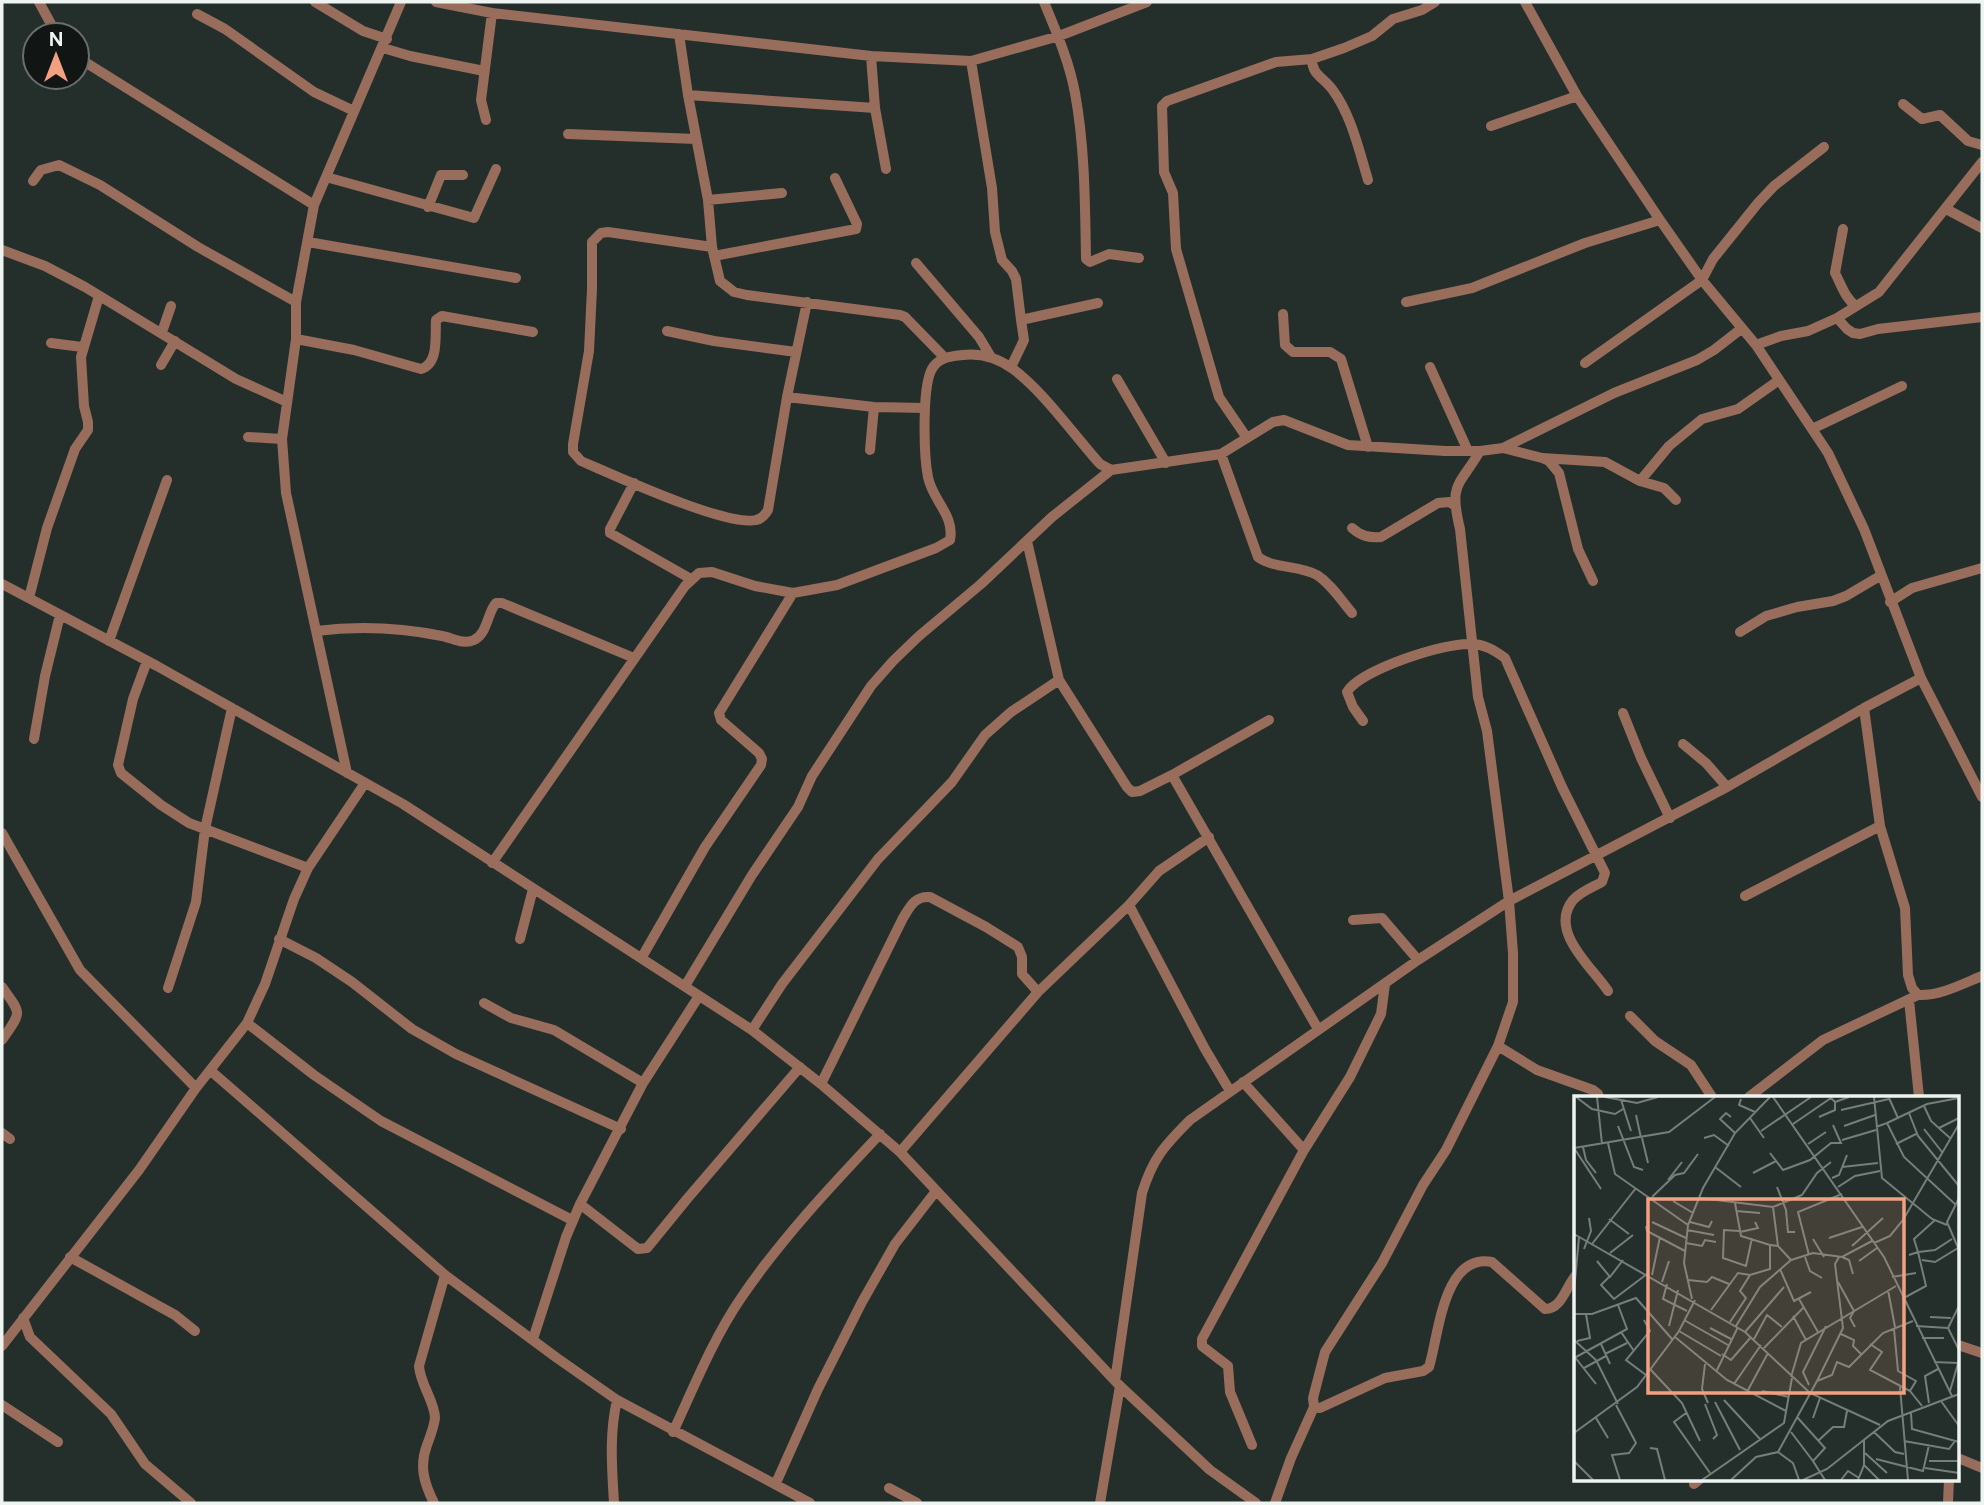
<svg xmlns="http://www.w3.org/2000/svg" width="1984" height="1505" font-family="Figtree,sans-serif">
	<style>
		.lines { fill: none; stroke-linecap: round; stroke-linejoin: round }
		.minor { stroke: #996d5c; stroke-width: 10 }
		.inset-road { fill: none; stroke: #757e7b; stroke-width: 2 }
		.view { fill: #f2a080; fill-opacity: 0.15; stroke: #f2a080; stroke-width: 3.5 }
		.inset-edge { fill: none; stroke: #eef4f2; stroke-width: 3.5 }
	</style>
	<rect width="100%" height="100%" fill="#242f2b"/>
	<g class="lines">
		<path class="minor" d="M39,2l18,33
			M315,2l48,29 24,8
			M436,2l56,11 379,43 100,5 88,-25 88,-34
			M1044,2c12,29 25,59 31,91 10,54 10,111 11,166l4,3 19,-8 30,4
			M1525,2l52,94 83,124 42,60 54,65 72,108 36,76 57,149 61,119
			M197,14l28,15 89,63 40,19
			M679,34l9,61 20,105 4,47 8,34 14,11 13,3 153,20 5,2 40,41
			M383,48l27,8 74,15
			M871,56l4,52 11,61
			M77,57l237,148
			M1312,59c0,16 11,18 20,30 19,25 27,61 36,91
			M971,61l21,127 3,44 7,28 10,11 4,8 5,41 3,20 -13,27
			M688,95l187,13
			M1903,104l19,15 18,-4 28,26 14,4
			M486,120l-5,-20 11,-87
			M1491,126l86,-30
			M568,134l128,5
			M326,177l148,41 22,-49
			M33,181l8,-11 18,-5 41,20 98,62 98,55
			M708,200l74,-7
			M428,207l13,-32h22
			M1946,209l36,19
			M1843,229l-8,44c7,13 10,25 21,33
			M308,242l208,36
			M712,247l-104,-15 -7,1 -9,9v47l-3,62 -16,93v8l8,9c33,14 145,66 175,59 6,-1 9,-5 12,-10l19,-113 20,-95
			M2,250l43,16 40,21 151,92 51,23
			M714,256l142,-27 1,-5 -22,-46
			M916,263l63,74 12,20
			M1406,302l66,-14 113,-45 75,-23
			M1283,314l2,31 8,7h37l11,7 27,88
			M1837,318l10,11 6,4 7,1 18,-5 104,-12
			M1021,320l77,-17
			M667,331l47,10 82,11
			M162,332l9,-26
			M296,339l58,11 67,19c18,-5 14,-33 15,-49l6,-4 91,16
			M51,343l31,4
			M1756,345l25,-9 27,-5 29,-13 42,-26 103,-130
			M1585,363l117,-83 11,-21 45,-56 16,-17 50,-39
			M161,365l14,-24
			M1430,367l38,84
			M1117,379l49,84
			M787,397l87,10 51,1
			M1812,429l90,-43
			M248,437l34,2
			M1247,438l-28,-41 -43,-148 -3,-56 -9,-21 -2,-66 5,-5 109,-39 36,-3 32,-11 28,-12 21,-17 29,-9 13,-8
			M1503,448l39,10 7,3 10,12 19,76 15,32
			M870,450l4,-43
			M1480,451c-22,37 -31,32 -20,78l18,168 9,34 22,170 4,52v49l-15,44 -52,104 -23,35 -41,78 -57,89 -12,46 1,9 6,1 65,-30 38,-7 6,-4c10,-32 14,-114 63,-105l53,47c17,0 21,-23 31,-34
			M1221,454l37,103c16,12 41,8 59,18 14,9 24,25 35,38
			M1542,458l63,4 35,19 24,7 12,12
			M1640,481l29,-35 33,-27 36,-10 41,-29
			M634,483l-24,46v4l81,46
			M1352,528c9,8 17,10 29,9l57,-34 11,-1 5,3
			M1027,541l32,139 68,107 5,5 8,-1 32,-16 97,-55
			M2,584l155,82 246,138 349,226 69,54 79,68 220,234 90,84 46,33
			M29,598l18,-70 28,-79 13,-19v-8l-4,-16 -3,-49 18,-61
			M1890,602l22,-14 70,-20
			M316,631c40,-5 86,-3 126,5 11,2 21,9 32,4 14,-7 13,-27 22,-37h6l132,55
			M1740,632l26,-16 31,-9 36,-6 13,-5 34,-20
			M109,641l58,-161
			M147,661l-14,38 -15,66 3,8 40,32 28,18 119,45
			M1864,708l16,118 25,82 3,67 4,13 6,7
			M1623,713l18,45 29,60
			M1363,721l-10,-14 -6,-15c13,-22 98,-50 124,-48 13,0 23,6 34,14l57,129 43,86 -3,9c-9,5 -22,10 -29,18 -25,31 19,67 35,91
			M34,739l11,-63 15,-61
			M1683,744l23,19 21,24
			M347,773l-61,-280 -4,-54 14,-100v-37l18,-97 87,-203
			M1172,775l146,254
			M2,833l78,137 116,118
			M492,863l193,-277 14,-13 13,-1 43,14 38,7 44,-8 99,-37 14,-8c5,-25 -18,-40 -22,-63 -4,-20 -7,-97 6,-111 7,-9 18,-10 29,-11 18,-2 36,4 50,14 31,23 61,66 87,95l11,6 110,-16 52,-32 11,-2 64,25 97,6h35l23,-3 111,-55 83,-33 17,-10 27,-21
			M1745,896l135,-70
			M1129,905l76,144 25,42
			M1353,920l29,-2 36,42
			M279,939l37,19 36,24 60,47 44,25 165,75
			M520,939l13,-50
			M642,957l63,-110 56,-82 1,-6 -3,-6 -38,-33 -2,-7 74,-120
			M685,986l67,-111 46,-68 14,-31 59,-90 22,-25 26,-25 62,-52 71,-67 59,-47
			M2,987c20,28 20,24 0,53
			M168,988l28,-86 9,-73 27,-121
			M1909,1000l10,97
			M484,1003l27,15 43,12 89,53
			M1630,1016l25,25 36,24 21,32
			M247,1023l67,52 67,46 191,99
			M752,1030l30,-46 96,-125 74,-77 33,-47 26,-23 48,-32
			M1498,1046l39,24 56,20 5,4 1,3
			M211,1071l234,204 112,83 60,42 193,103
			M1243,1082l61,68
			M821,1084l82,-166c7,-11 11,-22 27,-21l56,30 32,20 4,10v17l16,18
			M1749,1097l74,-57 95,-45c22,1 44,-11 64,-19
			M2,1133l8,6
			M900,1152l138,-160 91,-87 30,-34 50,-34
			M580,1204l58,45 9,-1 40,-49 113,-132
			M70,1257l105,58 20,16
			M23,1318l7,19 81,77 34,50 46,39
			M533,1339l33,-102 14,-33 63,-121 56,-87
			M1958,1345l24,8
			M2,1346l137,-176 57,-82 51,-65 18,-39 29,-85 14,-31 57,-85
			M1115,1381l27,-188c11,-35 22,-47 48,-73l228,-160 91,-59 218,-114 137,-79 57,-30
			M2,1405l56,37
			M673,1432c21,-45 40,-93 68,-134 40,-59 90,-112 139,-164
			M1252,1445l-22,-53 -2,-26 -26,-20v-7l102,-189 46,-73 31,-63 4,-30
			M1958,1458l24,10
			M776,1483l42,-94 44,-87 33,-58 41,-53
			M1694,1484l6,-5
			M889,1488l28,15
			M434,1503c-10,-20 -15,-37 -7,-58 3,-8 7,-18 8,-27 0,-16 -15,-34 -16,-52l26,-91
			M614,1503c-2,-35 -5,-68 3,-103
			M1100,1503l20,-117
			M1275,1503l16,-45 23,-51
			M1948,1503l1,-24"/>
	</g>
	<g transform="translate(1574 1096)">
		<rect width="385" height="385" fill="#242f2b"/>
		<path class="inset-road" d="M2,1l16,12 23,5 8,-5M23,1l5,47M31,1l32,6 21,-6M199,1l111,160 68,139M300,1l8,81 50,41 15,6M315,2l9,20M167,3l-2,6 16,7M47,4l10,31M350,10l7,15 19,17M267,14l48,-11M335,17l9,23 41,50M62,19l5,23M157,21l-5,-4 -6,6 15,14M245,21l16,-7v-8M176,22l14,20M313,27l40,-19 32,-6M219,28l38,-26 4,4 14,-5M44,30l16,41 9,3M270,30l31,-11M302,31l11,-4 17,34 52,48M365,32l20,-10M350,33l18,23M187,35l50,-34M68,42l6,25M130,42l10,-3 15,11M268,44l34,-10M34,47l7,31 73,51M234,48l18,-12M322,48l20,-10M9,51l3,13 10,13M0,52l95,-16 46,-35M0,52l27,41M196,57l13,17 27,-10 21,-17h10l-8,-18M141,71l26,20M268,71l36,-4M179,77l23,-12M258,82l7,-3 8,-20M94,84l14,-18M203,91l9,23 2,22h7M264,91l17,-11 25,-5M78,101l23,-22 9,-2 14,-19M126,102l73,9 29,-12 15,-22 14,-11M385,102l-12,24 12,28M99,105l20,12M161,107l6,33 29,9M199,111l5,39M162,115l24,2M35,123l20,15M78,126l34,16M116,126l19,5 3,-6M72,130l1,5 38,20M113,134l27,5M165,135l-15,-1 -1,28 23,8 6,-28M166,136l18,-4 -3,-6M0,138l171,98 65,61 70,32M255,142l33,-11M239,143l11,18M112,147l16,3 3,-6 11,2M300,147l16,-7 13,-16 56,-96M18,148l44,-56M278,150l31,-28M10,153l7,-18 -2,-13M36,157l23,-18M235,159l-11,-43 44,-18M335,159l9,-3 -4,-13 21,-19M231,161l5,14 12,7M265,161l-4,7 8,64 -26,53 15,-6 5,-13 12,5 34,-34 30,-12M268,161l7,3 4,14M348,164l13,2 23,-14M23,165l13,16 13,-17M285,165l18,-13M206,173l14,32 17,-9M78,179l8,-38M35,181l-8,8 13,14 33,-25M318,181l24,-4M114,184l19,2 5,-5 17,7M88,186l7,-21M264,186l16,29 -4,7 5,9M93,188l-4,15 24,12M314,194l7,37M0,195l5,-54M118,203l-8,-36 4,-38 15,-37 32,-55 35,-36M225,203l19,33M328,203l24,-13 -8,-34 17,-2 17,-11M385,210l-11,22 11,22M137,214l27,-37 12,2 20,-6v-24l8,1 13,14 22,-7 29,4 30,-16M0,218h18l44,-16 36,41M219,220l13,24M356,221l21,1M70,224l6,11 -24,29 20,15M110,224l44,25M156,226l16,-24 -6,-7 10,-16M95,230l9,-36M162,230l24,-39 31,-27M342,230l32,2M136,232l21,11M320,233l4,42 18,10 -6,10 12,15M105,235l42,25M47,236l13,19M171,236l39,-45M267,238l13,6 -1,6 8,8M101,241l52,43 59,31M348,242h22M180,243l13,-24 15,12M0,244l22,20 22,44M3,245l13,-3 -4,-24M27,248l9,20M296,248l12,8 -12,18 40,21M190,252l40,-41M31,258l22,-11M148,258l9,6 20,-23M0,260l22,28M2,261l51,-28 -9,-24M360,266l24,1M131,268l-3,25 6,14M10,272l22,-12M76,273l32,34 18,38M142,276l22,-45M217,281l10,-34 95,-57M160,288l27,-39M235,289l-6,-13 23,-46M326,291l8,93M174,294l20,-37M188,295l27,6M376,295l9,-31M150,304l36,39M367,305l18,25M141,306l25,48M355,307l-4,-27 13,-7M131,308l12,31 -4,4M42,309l20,38 -7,10 -17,2 8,25M112,317l-12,9 36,51M337,317l1,16 47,13M223,321l28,31 -12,13 12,19M22,322l12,20M239,322l7,-20M217,336l22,29M300,336l21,20 9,2M0,337l63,-46 42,-56 16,-31M245,344l14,-13h11l3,-16M330,345l45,8 6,-8M76,352l7,1 8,31M204,356l15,11 6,17M291,357l22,20M302,363l47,12 6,-26M0,365l19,19M355,365h30M290,369l15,15M351,372l34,5M128,384l82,-57 8,-45M157,384l25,-23 22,-5 39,-71M229,384l24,-11 61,-48 71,-27M267,384l7,-9 11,7M284,384l6,-15v-25"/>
		<path class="view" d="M74,103h256v194h-256z"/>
		<rect width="385" height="385" class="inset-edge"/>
	</g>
	<rect width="1984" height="1505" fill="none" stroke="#eef4f2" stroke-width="7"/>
	<g transform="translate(56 56)"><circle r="33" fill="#111614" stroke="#696f6d" stroke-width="2"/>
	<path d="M0-5L12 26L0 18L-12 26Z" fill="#f2a080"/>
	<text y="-10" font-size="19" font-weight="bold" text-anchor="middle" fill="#eef4f2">N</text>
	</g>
</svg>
